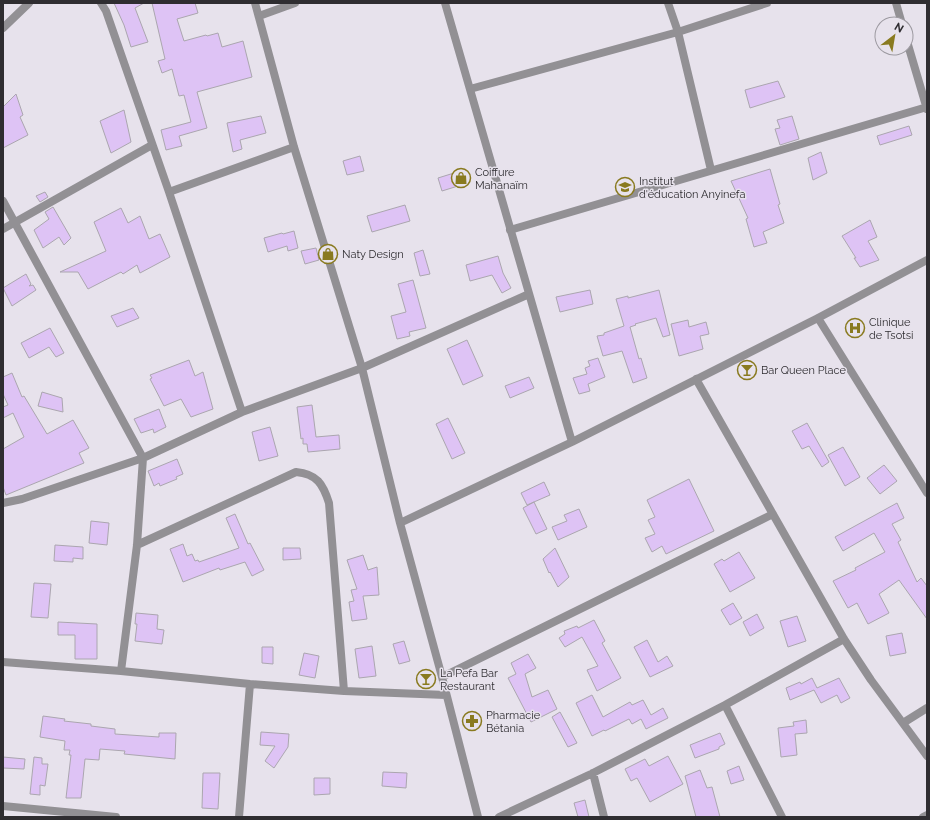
<svg xmlns="http://www.w3.org/2000/svg" width="930" height="820" font-family="Raleway,sans-serif">
	<style>
		.building { fill: #dec3f5; stroke: #aba6af }
		.lines { fill: none; stroke-linecap: round; stroke-linejoin: round }
		.minor { stroke: #929094; stroke-width: 8 }
		.tertiary { stroke: #929094; stroke-width: 8 }
		.labels { text-anchor: middle; dominant-baseline: central; stroke-width: 3; stroke-linejoin: round; paint-order: stroke }
		.poi-label { font-size: 11px; fill: #2f2d31; stroke: #e7e2ec; text-anchor: start }
	</style>
	<rect width="100%" height="100%" fill="#e7e2ec"/>
	<path class="building" d="M114,3h30l-9,5 13,34 -17,5 -7,-22z
		M152,3h43l3,10 -21,6 7,22 22,-6 1,1 11,-3 4,14 21,-6 9,36 -55,15 10,36 -28,8 3,10 -16,4 -5,-20 30,-8 -7,-27 -5,1 -7,-27 -10,4 -4,-12 7,-2z
		M778,81l7,16 -35,11 -5,-18z
		M16,94l7,21 -3,2 8,18 -25,13v-41z
		M124,110l7,32 -20,11 -11,-32z
		M261,116l5,17 -26,7 2,9 -9,3 -6,-29z
		M792,116l7,23 -19,6 -5,-16 5,-1 -3,-8z
		M909,126l3,9 -32,10 -3,-9z
		M821,152l6,21 -14,7 -5,-22z
		M360,156l4,15 -17,4 -4,-14z
		M770,169l10,35 -2,1 6,18 -21,9 4,11 -13,4 -8,-28 2,-1 -17,-37z
		M454,173l4,13 -16,5 -4,-13z
		M45,192l3,5 -8,5 -4,-6z
		M405,205l5,16 -38,11 -5,-16z
		M53,207l18,31 -7,7 -5,-8 -16,11 -9,-18 15,-11 -4,-7z
		M121,208l7,15 12,-7 9,23 11,-5 10,23 -30,16 -3,-8 -14,9 -2,-2 -33,17 -10,-17h-18l46,-21 -12,-29z
		M870,220l7,17 -9,4 11,19 -19,7 -6,-9h2l-14,-22z
		M294,231l4,17 -10,3 -1,-5 -19,6 -4,-14 18,-5 1,1z
		M316,248l3,12 -14,4 -4,-13z
		M423,250l7,24 -10,2 -6,-23z
		M498,256l5,17 8,15 -9,5 -10,-18 -22,6 -4,-16z
		M26,274l5,10 -2,2 4,-1 3,5 -24,16 -9,-18z
		M413,280l13,48 -17,4 1,4 -13,3 -6,-23 15,-4 -8,-28z
		M590,290l3,14 -33,8 -4,-15z
		M659,290l11,45 -7,2 -7,-19 -21,6 1,1 -6,2 9,32 2,-1 6,20 -14,5 -11,-32 -19,5 -6,-20 7,-1v-2l20,-7 -8,-27 12,-3v2z
		M133,308l6,10 -22,9 -6,-11z
		M688,320l1,7 17,-5 3,12 -9,2 3,13 -24,7 -8,-32z
		M50,328l14,25 -8,4 -7,-10 -20,11 -8,-15z
		M467,340l16,36 -20,9 -16,-36z
		M598,358l7,19 -17,7 2,7 -11,3 -6,-16 14,-4 -2,-6 5,-2 -2,-5z
		M189,360l6,16 8,-4 10,37 -22,8 -10,-18 -17,7 -14,-27 2,-1 -2,-3z
		M12,373l10,24 2,-1 23,38 26,-14 16,28 -10,5 5,10 -78,32 -3,-8v-38l21,-12 -11,-24 -10,5v-11l5,-2 -5,-11v-17z
		M529,377l5,11 -24,10 -5,-12z
		M42,392l20,6 1,14 -25,-6z
		M312,405l4,32 23,-2 1,14 -32,3 -1,-8h-4v-6l-2,1 -4,-32z
		M159,409l7,18 -12,6 -1,-4 -12,4 -7,-14z
		M448,418l17,35 -13,6 -16,-35z
		M807,423l22,39 -7,5 -13,-21 -7,3 -10,-18z
		M270,427l8,29 -19,5 -7,-29z
		M843,447l17,30 -15,9 -17,-31z
		M177,459l6,15 -7,3 1,2 -17,7 -1,-3 -5,3 -6,-15z
		M884,465l13,16 -17,13 -13,-16z
		M689,479l25,52 -48,23 -4,-8 -10,6 -7,-14 10,-4 -7,-14 7,-3 -8,-17z
		M544,482l6,13 -23,10 -6,-12z
		M534,502l13,27 -11,5 -13,-26z
		M897,503l7,15 -12,6 9,16 -3,2 19,40 4,-4 6,8v33l-28,-39 -20,14 10,19 -21,11 -11,-21 -9,5 -15,-27 23,-11 -1,-2 30,-16 -11,-19 -31,18 -8,-14z
		M579,509l8,18 -29,13 -6,-13 15,-6 -3,-6z
		M235,514l13,30 2,-1 14,27 -12,6 -7,-14 -25,8 -1,-2 -36,14 -13,-33 13,-5 4,12 5,-2 3,7 3,-1 1,2 40,-14 -13,-30z
		M91,521l18,2 -2,22 -18,-2z
		M55,545l28,2v12l-10,-1v4l-19,-1z
		M283,548h17l1,11 -18,1z
		M555,548l14,29 -11,10 -8,-15 -1,1 -6,-14z
		M739,552l16,26 -25,14 -16,-28 8,-5 2,2z
		M363,555l5,15 9,-3 2,28 -16,1 4,23 -15,2 -3,-19 5,-1 -3,-11 6,-1 -10,-29z
		M34,583l17,1 -3,34 -17,-1z
		M733,603l9,15 -12,7 -9,-15z
		M136,613l22,2 -1,14 7,1 -2,14 -27,-3 2,-17h-2z
		M757,614l7,14 -14,8 -7,-14z
		M797,616l9,25 -18,6 -8,-26z
		M594,620l11,21 -3,2 19,35 -24,13 -10,-21 11,-4 -16,-29 -17,10 -6,-9 6,-4 -1,-3 13,-5 1,2z
		M58,622l39,2v35h-22v-24h-17z
		M902,633l4,20 -16,3 -4,-20z
		M647,640l11,22 9,-6 6,10 -23,11 -16,-30z
		M404,641l6,20 -11,3 -6,-20z
		M372,646l4,30 -17,2 -4,-29z
		M262,647h11v17l-11,-1z
		M304,653l15,3 -4,22 -16,-3z
		M528,654l8,14 -11,6 7,23 16,-7 9,19 -26,13 -23,-44 8,-4 -5,-11z
		M812,678l5,10 22,-10 11,20 -9,5 -4,-8 -16,8 -7,-13 -24,10 -4,-12 14,-6 1,2z
		M592,695l11,22 27,-15 2,3 11,-5 8,15 12,-7 5,10 -22,11 -5,-10 -9,5 -3,-5 -24,12 -1,-1 -12,6 -16,-33z
		M560,712l17,31 -9,4 -16,-30z
		M43,716l22,3 -1,2 27,3v2l24,3v5l44,3v-4h17l-1,26 -51,-5 1,-3 -25,-2 -1,11 -14,-1 -4,39h-15l5,-43h-2l1,-5h-6l1,-9 -25,-4z
		M806,720l1,13 -12,1 2,21 -16,2 -3,-29 16,-2 -1,-4z
		M261,732l28,2 -1,13 -14,21 -9,-7 10,-15 -15,-1z
		M720,733l5,11 -6,3v2l-24,9 -5,-13z
		M668,756l15,28 -33,18 -13,-24 -6,3 -6,-12 20,-10 4,7z
		M3,757l22,2 -1,10 -21,-1z
		M34,757l8,1v6h6l-3,22 -5,-1v10l-10,-1z
		M739,766l5,14 -13,4 -4,-13z
		M700,770l7,18 5,-1 8,30h-24l-11,-41z
		M383,772l24,1 -1,15 -24,-2z
		M203,773h17l-2,36 -16,-1z
		M314,778h16v16l-16,1z
		M585,800l4,17h-11l-4,-14z"/>
	<g class="lines">
		<path class="minor" d="M101,3l5,8 63,181 73,220
			M255,3l39,144 68,221 38,155 42,154 36,140
			M445,3l127,439
			M668,3l10,29 33,138
			M896,3l6,21
			M259,16l36,-13
			M906,38l21,71
			M470,89l208,-57 89,-29
			M169,192l125,-45
			M3,201l140,257 -6,87 -16,126
			M3,229l149,-84
			M510,230l417,-123
			M818,318l109,175
			M696,379l148,260 27,41 56,76
			M3,503l19,-4 121,-41 99,-46 120,-44 167,-74
			M400,523l172,-81 246,-124 109,-58
			M137,545l159,-73c21,2 27,12 33,31l15,188
			M3,662l118,9 129,13 94,7 102,4
			M442,677l331,-163
			M725,705l57,112
			M903,723l24,-15
			M593,773l11,44
			M3,806l113,11
			M239,817l11,-133
			M499,817l94,-44 132,-68 119,-66
			M923,817l4,-2"/>
		<path class="tertiary" d="M3,28l26,-25"/>
	</g>
	<defs>
		<g id="shop-ring" transform="scale(1)"><circle r="9.5" fill="#e7e2ec" stroke="#897a1f" stroke-width="1.5"/><path d="M-5-2.5h2.3a2.7 3.5 0 0 1 5.4 0H5L5.5 6h-11ZM-1.5-2.5h3a1.5 2.3 0 0 0-3 0Z" fill="#897a1f"/></g>
		<g id="school-ring" transform="scale(1)"><circle r="9.5" fill="#e7e2ec" stroke="#897a1f" stroke-width="1.5"/><path d="M0-5L7-2L0 1L-7-2ZM-4 1L0 2.5L4 1V4Q0 6-4 4Z" fill="#897a1f"/></g>
		<g id="hospital-ring" transform="scale(1)"><circle r="9.5" fill="#e7e2ec" stroke="#897a1f" stroke-width="1.5"/><path d="M-5-5h3v3.5h4V-5h3V5h-3V1.5h-4V5h-3Z" fill="#897a1f"/></g>
		<g id="bar-ring" transform="scale(1)"><circle r="9.5" fill="#e7e2ec" stroke="#897a1f" stroke-width="1.5"/><path d="M-6-5H6L.8 .8V4.5H3.5V6h-7V4.5H-.8V.8Z" fill="#897a1f"/></g>
		<g id="pharmacy-ring" transform="scale(1)"><circle r="9.5" fill="#e7e2ec" stroke="#897a1f" stroke-width="1.5"/><path d="M-2-6h4v4h4v4h-4v4h-4v-4h-4v-4h4Z" fill="#897a1f"/></g>
	</defs>
	<g fill-rule="evenodd">
		<use href="#shop-ring" x="461" y="178"/>
		<use href="#school-ring" x="625" y="187"/>
		<use href="#shop-ring" x="328" y="254"/>
		<use href="#hospital-ring" x="855" y="328"/>
		<use href="#bar-ring" x="747" y="370"/>
		<use href="#bar-ring" x="426" y="679"/>
		<use href="#pharmacy-ring" x="472" y="721"/>
	</g>
	<g class="labels">
		<g class="poi-label">
			<text x="475" y="172">Coiffure<tspan x="475" dy="13">Mahanaïm</tspan></text>
			<text x="639" y="181">Institut<tspan x="639" dy="13">d'éducation Anyinefa</tspan></text>
			<text x="342" y="254">Naty Design</text>
			<text x="869" y="322">Clinique<tspan x="869" dy="13">de Tsotsi</tspan></text>
			<text x="761" y="370">Bar Queen Place</text>
			<text x="440" y="673">La Pefa Bar<tspan x="440" dy="13">Restaurant</tspan></text>
			<text x="486" y="715">Pharmacie<tspan x="486" dy="13">Bétania</tspan></text>
		</g>
	</g>
	<rect width="930" height="820" fill="none" stroke="#2f2d31" stroke-width="8"/>
	<g transform="translate(894 36) rotate(31)"><circle r="19" fill="#e7e2ec" stroke="#9d9aa1"/>
	<path d="M0-3L7 15L0 10L-7 15Z" fill="#897a1f"/>
	<text y="-6" font-size="11" font-weight="bold" text-anchor="middle" fill="#2f2d31">N</text>
	</g>
</svg>
